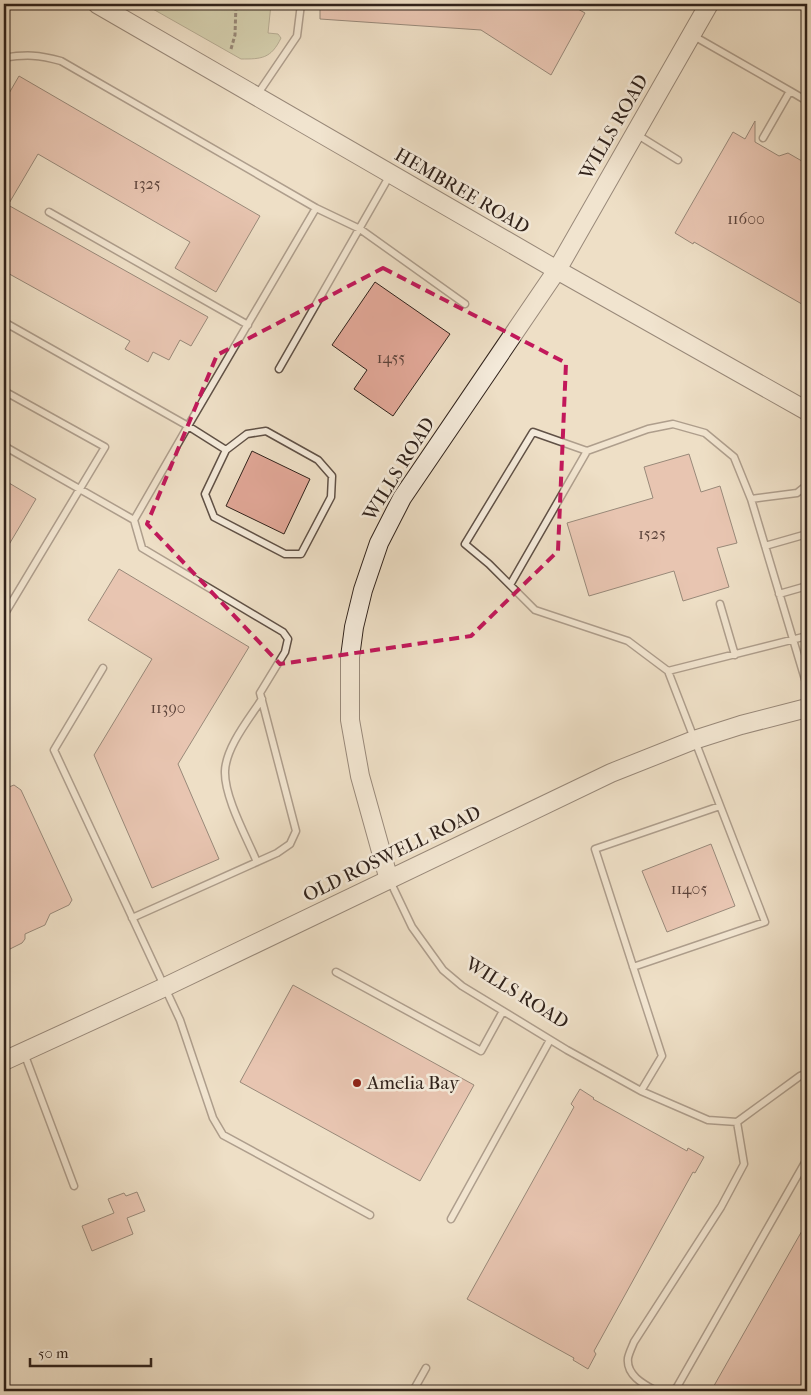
<svg xmlns="http://www.w3.org/2000/svg" width="811" height="1395" font-family="'IM FELL French Canon',serif">
	<style>
		.green { fill: #b9c194; stroke: #747258 }
		.water { fill: #9bbdaf; stroke: #707f74 }
		.building { fill: #e1a797; stroke: #30221b }
		.lines { fill: none; stroke-linecap: round; stroke-linejoin: round }
		.lane-casing { stroke: #605146; stroke-width: 9 }
		.secondary-casing { stroke: #30221b; stroke-width: 20 }
		.path { stroke: #30221b; stroke-width: 3; stroke-dasharray: 4 2.5; stroke-linecap: butt }
		.lane { stroke: #f4eada; stroke-width: 6 }
		.secondary { stroke: #f4eada; stroke-width: 18 }
		.marked { fill: none; stroke: #c2185b; stroke-width: 4; stroke-dasharray: 10 6; stroke-linejoin: round }
		.poi-dot { fill: #8f2418; stroke: #f4eada; stroke-width: 2 }
		.labels { text-anchor: middle; dominant-baseline: central; stroke-width: 5; stroke-linejoin: round; paint-order: stroke }
		.number-label { font-size: 16px; fill: #5c433a }
		.street-label { font-size: 19px; fill: #30221b; stroke: #f4eada }
		.poi-label { font-size: 19px; fill: #30221b; stroke: #f4eada; text-anchor: start }
	</style>
	<rect width="100%" height="100%" fill="#eedfc6"/>
	<filter id="stains"><feTurbulence type="fractalNoise" baseFrequency=".004" numOctaves="4"/><feColorMatrix values="0 0 0 0 .2 0 0 0 0 .09 0 0 0 0 .02 0 0 0 .5 -.17"/></filter>
	<radialGradient id="worn" r=".72"><stop offset=".6" stop-color="#630" stop-opacity="0"/><stop offset="1" stop-color="#630" stop-opacity=".3"/></radialGradient>
	<path class="green" d="M144,4h127l-3,29 10,1 3,4c-10,21 -20,21 -40,21z"/>
	<path class="water" d="M337,1388l4,3h-64l2,-1z"/>
	<path class="building" d="M320,4h249l16,9 -34,62 -70,-45 -161,-11z
		M19,76l241,140 -44,76 -41,-24 15,-26 -152,-88 -30,51 200,112 -17,29 -11,-6 -11,20 -16,-8 -5,10 -23,-13 5,-8 -126,-70v-169z
		M755,121v21l24,14 9,-3 19,11v143l-113,-65 -1,2 -18,-11 58,-101 12,7z
		M375,282l75,52 -57,82 -39,-27 13,-19 -35,-25z
		M252,451l58,28 -26,55 -58,-28z
		M689,454l12,38 19,-6 17,57 -20,5 12,39 -46,14 -9,-30 -85,25 -22,-73 86,-25 -9,-31z
		M4,480l32,19 -32,54z
		M119,569l130,78 -71,117 41,95 -67,29 -58,-133 58,-96 -64,-39z
		M14,785l7,5 51,110 -3,5 -19,9 -5,11 -20,9v5l-3,4 -18,9v-163z
		M711,844l24,62 -68,26 -25,-61z
		M293,985l181,100 -54,96 -180,-99z
		M580,1089l14,9 -1,1 94,52 1,-3 16,9 -9,16 -2,-1 -99,179 2,3 -8,15 -15,-9 1,-2 -107,-59 107,-192 -3,-3z
		M137,1192l8,19 -18,7 6,16 -41,17 -10,-25 32,-13 -6,-14 16,-6 2,3z
		M807,1222v169h-96z"/>
	<g class="lines">
		<g class="lane-casing">
			<path id="lane" d="M692,35l98,56 -27,47
				M4,58c22,-4 35,-3 57,3l255,147 -128,218 -184,-104
				M790,91l17,10
				M257,95l40,-59 4,-32
				M636,134l42,26
				M316,208l44,21 105,75
				M49,212l199,113
				M279,369l111,-194
				M4,391l101,56 -101,168
				M4,446l130,74
				M807,485l-10,8 -46,6 56,187
				M765,546l42,-12
				M510,585l77,-134
				M779,594l28,-8
				M720,604l15,51
				M103,668l-49,82 126,270 33,98 10,17 147,80
				M668,671l139,-35
				M257,862c-10,-24 -33,-65 -32,-91 1,-24 24,-52 37,-72
				M390,881l22,46 31,43 19,16 105,64 74,41 67,29 29,2
				M132,918l145,-65 13,-9 6,-13 -36,-138 25,-41 3,-13 -5,-7 -141,-84 -8,-28 54,-94 38,24 -21,44 9,23 71,37h16l30,-57 1,-21 -14,-16 -52,-29 -19,3 -21,16
				M633,967l132,-45 -97,-251 -40,-30 -93,-31 -46,-46 -24,-20 68,-112 54,19 61,-22 25,-5 32,9 29,24 17,42
				M336,972l145,79 22,-40
				M24,1053l50,133
				M641,1091l21,-35 -67,-207 125,-43
				M737,1122l63,-46 7,-3
				M451,1219l99,-179
				M413,1391l13,-23
				M656,1391c-13,-7 -30,-16 -28,-33 1,-5 4,-11 6,-16l87,-135 23,-43 -7,-42
				M673,1391l4,-4 130,-228"/>
		</g>
		<g class="secondary-casing">
			<path id="secondary" d="M97,4l460,266 250,141
				M389,880l-29,-104 -10,-56v-63l4,-30 9,-37 16,-47 23,-45 155,-228 152,-266
				M4,1061l161,-74 446,-214 83,-33 47,-15 66,-17"/>
		</g>
		<path class="path" d="M231,49l4,-14 1,-31"/>
		<use href="#lane" class="lane"/>
		<use href="#secondary" class="secondary"/>
	</g>
	<path d="M0 0H811V1395H0ZM383,268l183,95 -8,188 -87,85 -191,28 -133,-140 70,-169z" fill="#eedfc6" fill-opacity=".55" fill-rule="evenodd"/>
	<path class="marked" d="M383,268l183,95 -8,188 -87,85 -191,28 -133,-140 70,-169z"/>
	<circle class="poi-dot" cx="357" cy="1083" r="5"/>
	<g class="labels">
		<g class="number-label">
			<text x="147" y="183">1325</text>
			<text x="746" y="218">11600</text>
			<text x="391" y="357">1455</text>
			<text x="652" y="533">1525</text>
			<text x="168" y="707">11390</text>
			<text x="689" y="888">11405</text>
		</g>
		<g class="street-label">
			<text transform="translate(614 127) rotate(-60)">WILLS ROAD</text>
			<text transform="translate(462 191) rotate(30)">HEMBREE ROAD</text>
			<text transform="translate(399 469) rotate(-58)">WILLS ROAD</text>
			<text transform="translate(392 854) rotate(-26)">OLD ROSWELL ROAD</text>
			<text transform="translate(517 993) rotate(32)">WILLS ROAD</text>
		</g>
		<g class="poi-label">
			<text x="367" y="1083">Amelia Bay</text>
		</g>
	</g>
	<rect width="811" height="1395" fill="none" stroke="#eedfc6" stroke-width="20"/>
	<rect x="5" y="5" width="801" height="1385" fill="none" stroke="#30221b" stroke-width="2.5"/>
	<rect x="10" y="10" width="791" height="1375" fill="none" stroke="#30221b"/>
	<path d="M30 1358v8h121v-8" fill="none" stroke="#30221b" stroke-width="2.5"/>
	<text x="38" y="1358" font-size="15" fill="#30221b" stroke="#f4eada" stroke-width="4" paint-order="stroke">50 m</text>
	<rect width="100%" height="100%" filter="url(#stains)"/>
	<rect width="100%" height="100%" fill="url(#worn)"/>
</svg>
